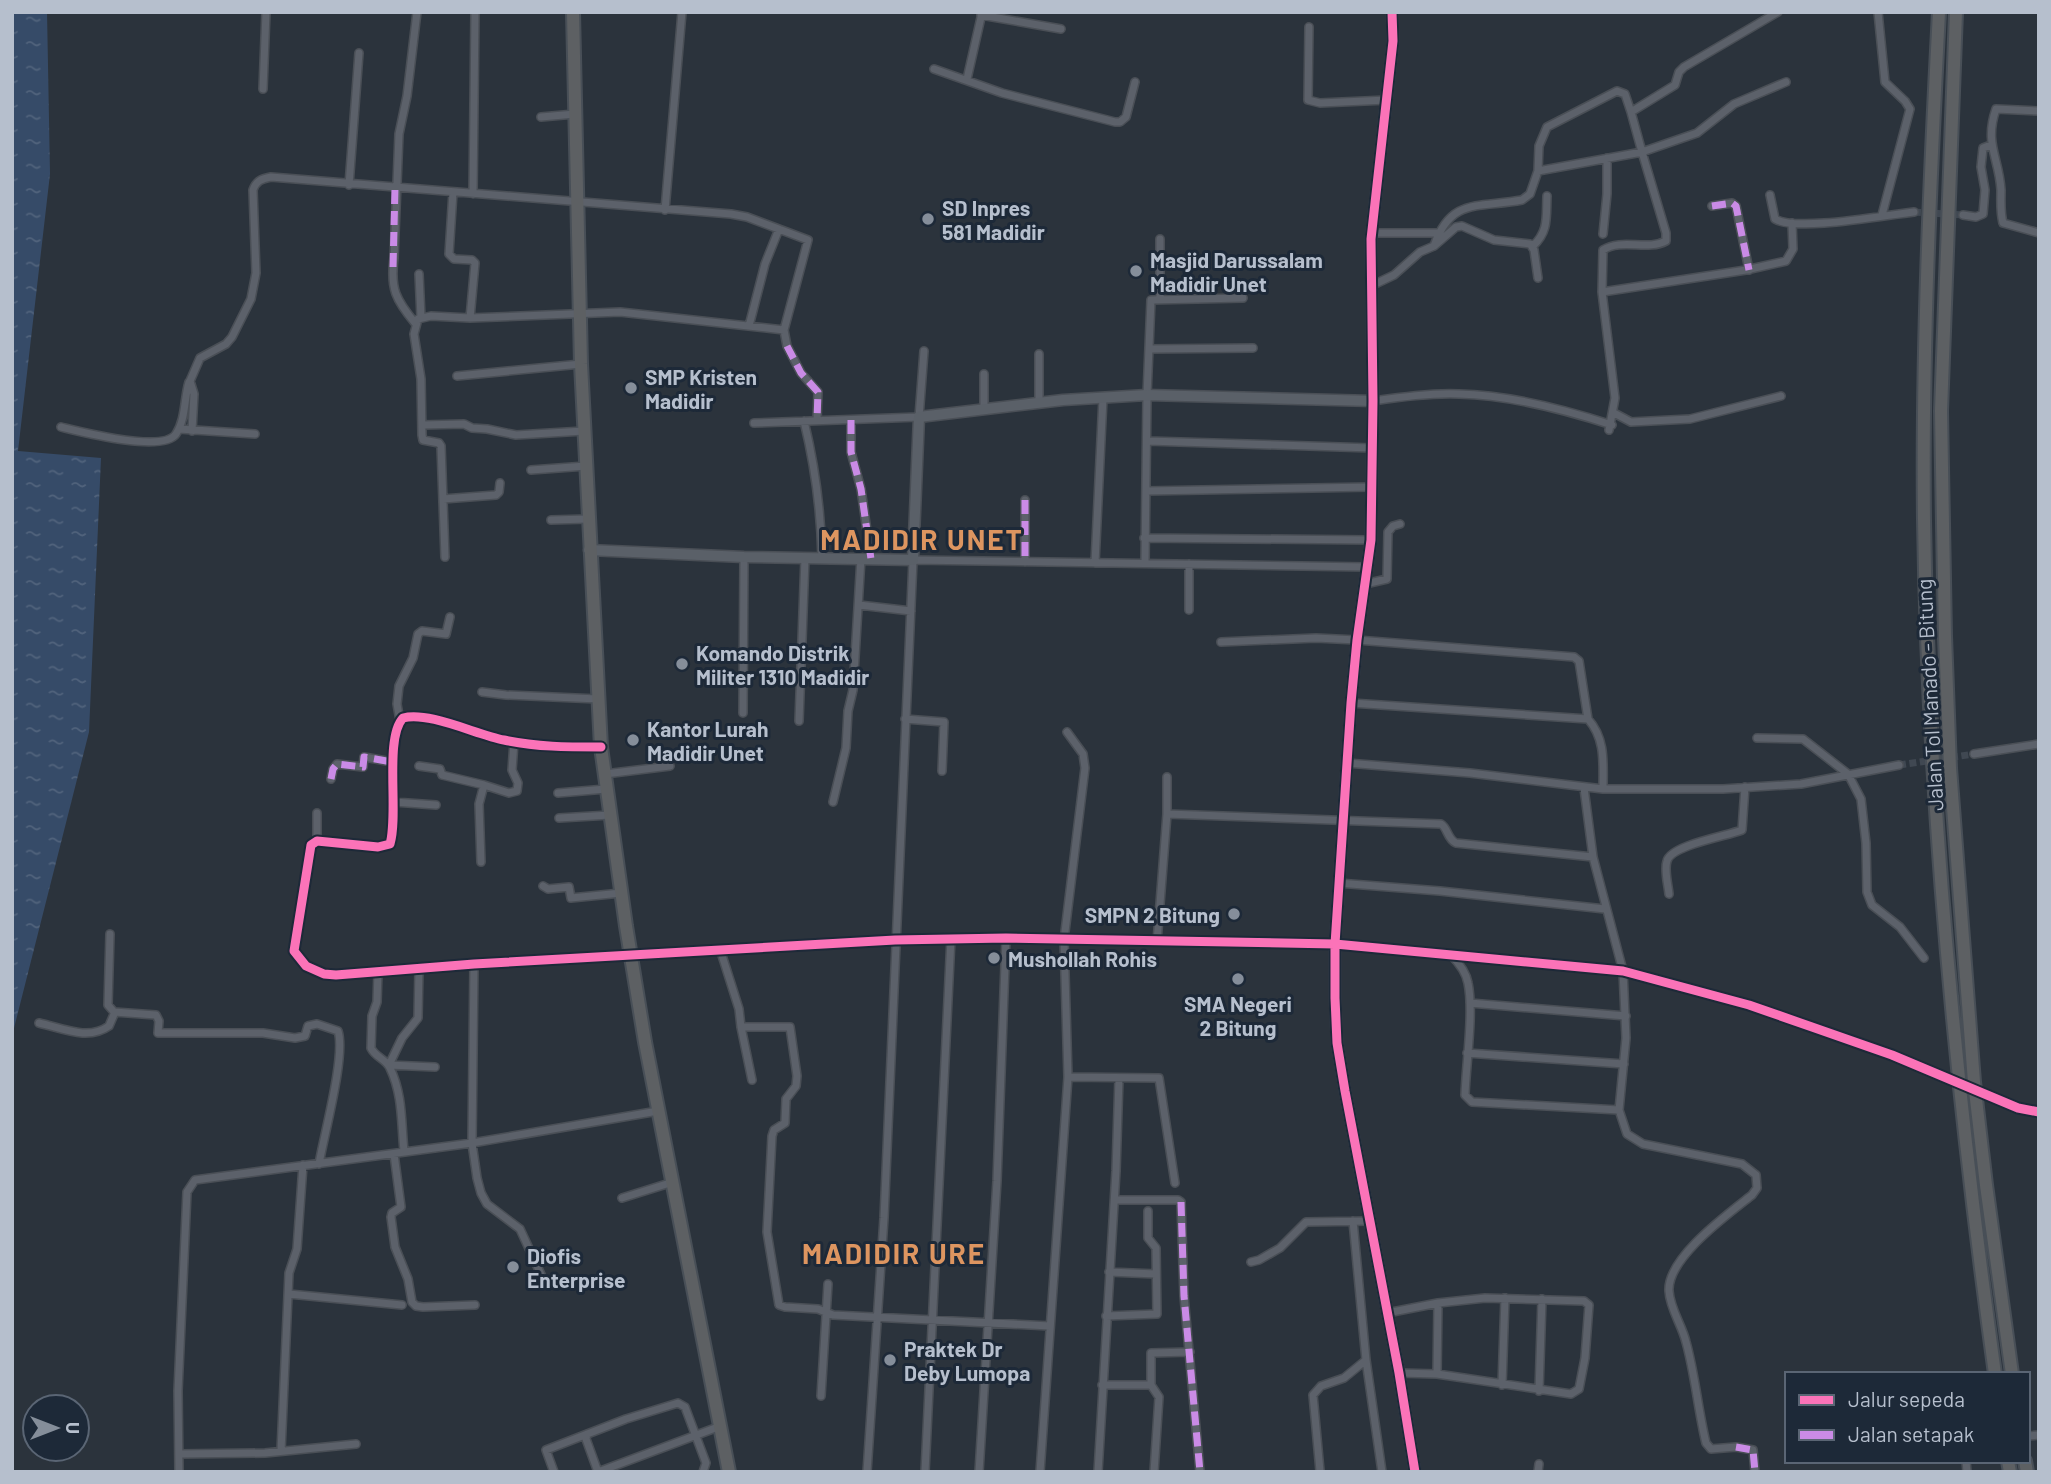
<svg xmlns="http://www.w3.org/2000/svg" width="2051" height="1484" font-family="Barlow,sans-serif">
	<style>
		.water { fill: url(#water-ripples) }
		.lines { fill: none; stroke-linecap: round; stroke-linejoin: round }
		.street-tunnel { stroke: #404852; stroke-width: 7; stroke-dasharray: 7 3.5; stroke-linecap: butt }
		.street-casing { stroke: #4a4f56; stroke-width: 10 }
		.secondary-casing { stroke: #4a4f56; stroke-width: 13 }
		.highway-casing { stroke: #484f57; stroke-width: 16 }
		.street { stroke: #5c616a; stroke-width: 7 }
		.secondary { stroke: #5a6068; stroke-width: 10 }
		.highway { stroke: #5d6063; stroke-width: 12 }
		.quiet { stroke: #ca8be6; stroke-width: 7; stroke-dasharray: 14 7; stroke-linecap: butt }
		.cycleway-casing { stroke: #1d2938; stroke-width: 13 }
		.cycleway { stroke: #fb73b8; stroke-width: 9 }
		.poi-dot { fill: #858e9a; stroke: #1d2938; stroke-width: 2.5 }
		.labels { text-anchor: middle; dominant-baseline: central; stroke-width: 6; stroke-linejoin: round; paint-order: stroke }
		.poi-label { font-size: 21px; font-weight: bold; fill: #b6bfcd; stroke: #1d2938; text-anchor: start }
		.street-label { font-size: 21px; fill: #b6bfcd; stroke: #1d2938 }
		.district-label { font-size: 28px; font-weight: bold; letter-spacing: 2px; fill: #dd9560; stroke: #1d2938 }
	</style>
	<defs>
		<pattern id="water-ripples" width="26" height="14" patternUnits="userSpaceOnUse" patternTransform="scale(1.75)"><rect width="26" height="14" fill="#364b68"/><path d="M2 4q2-2 4 0t4 0M15 11q2-2 4 0t4 0" fill="none" stroke="#51637c"/></pattern>
	</defs>
	<rect width="100%" height="100%" fill="#2b333c"/>
	<path class="water" d="M12,12h35l3,162 -32,277 83,7 -12,274 -77,304z"/>
	<g class="lines">
		<path class="street-tunnel" d="M1914,212l49,3
			M1899,765l75,-11
			M1892,1055l126,53"/>
		<g class="street-casing">
			<path id="street" d="M1878,12l7,70 20,19 5,8 -28,106
				M981,15l80,14
				M1309,27l-1,73 12,3 67,-3
				M934,69l68,24 113,29h5l6,-5 9,-35
				M967,79l15,-66
				M263,89l3,-77
				M2039,111l-43,-2c-12,35 3,48 5,81 0,12 -1,21 2,33l36,10
				M541,117l34,-3
				M1538,171l1,-25 8,-19 70,-36 8,3 6,18
				M349,185l10,-132
				M453,192l-4,62 5,5 18,1 3,3 -5,55
				M473,194l2,-182
				M1770,195l5,24c22,13 110,-4 139,-7
				M1712,206l20,-3 4,3 13,64
				M665,210l17,-198
				M1963,215l13,2 7,-3 2,-24 -4,-23 2,-19 8,-3
				M1372,233h66
				M1603,234l4,-40v-36
				M1160,239v60
				M1434,246c17,-49 45,-38 88,-46l8,-6 8,-23 104,-19 -11,-40 44,-27 4,-13 5,-5 94,-55
				M1533,246c16,-15 13,-29 14,-50
				M419,274l2,44
				M1371,286l23,-11 26,-23 14,-6 22,-19 6,-1 32,14 36,4 4,6 4,28
				M1602,292l1,-42c19,-12 44,1 63,-9v-8l-24,-81 55,-19 37,-29 52,-22
				M415,323c-19,-23 -25,-34 -21,-65l5,-124 8,-38 10,-84
				M749,326l16,-62 14,-35
				M1150,349l103,-1
				M984,374v35
				M457,376l124,-12
				M1373,401c28,-4 57,-8 86,-7 51,1 104,15 153,31
				M1039,403v-49
				M1614,413l17,9 59,-3 91,-23
				M851,420v32l10,37 10,70
				M804,421c11,45 17,91 18,137
				M754,423l165,-6 5,-66
				M422,425l42,-1 8,4 15,1 29,6 68,-4
				M61,427c21,5 102,26 115,7 10,-15 8,-36 13,-52
				M179,429l76,5
				M1609,430l6,-32 -13,-106 144,-22 40,-9 7,-12 -1,-26
				M192,431l2,-37 -4,-13 10,-23 26,-14 6,-7 19,-38 5,-26 -3,-83c3,-9 8,-11 18,-13l460,37 16,3 61,23 -24,90 3,16 14,27 17,19 -1,28
				M1148,441l224,7
				M531,470l55,-4
				M1146,491l225,-4
				M443,499l53,-4 3,-3 1,-9
				M1025,500v62
				M551,520l37,-1
				M1144,538l227,2
				M445,557l-4,-111 -2,-3 -16,-3 -1,-5 -1,-56 -7,-45 4,-15 13,-3 39,2 150,-6 164,18
				M1095,563l8,-165
				M1145,563l2,-168 4,-95 92,-2
				M1189,564v46
				M1365,584l22,-5 1,-47 5,-6 7,-2
				M859,605l52,6
				M1221,642l95,-4 41,2 217,17 5,4 9,58
				M482,692l24,3 92,4
				M1351,703l237,16c18,20 15,45 15,70
				M743,713l1,-156
				M905,719l39,3 -2,49
				M400,721l-3,-17 2,-18 14,-28 5,-24 4,-3 24,3 4,-17
				M799,721l6,-163
				M1757,738l46,1 45,35 13,25 5,44 1,49 5,13 28,22 24,31
				M601,747c-33,0 -65,0 -97,-7 -27,-5 -75,-29 -101,-22 -19,20 -4,96 -13,126l-12,3 -61,-6 -6,4 -17,106 12,15 18,8 12,1 138,-11 421,-24 111,-2 329,6 288,27 126,34 143,50
				M1974,754l65,-10
				M1347,763l123,10 133,16h120l78,-5 98,-19
				M419,766l21,3 2,6 42,10
				M605,774l65,-8
				M331,779l2,-10 4,-5 26,3 1,-10 28,5
				M1584,788l9,69 30,114 3,67 -7,72 8,24 16,10 99,20 14,11 1,13 -5,7c-24,19 -85,63 -83,96 1,18 13,34 17,51 9,32 12,68 20,101l5,6 25,-2 17,3 2,22
				M558,793l48,-4
				M394,802l42,3
				M833,802l13,-54 2,-37 5,-21 8,-132
				M317,813v28
				M1167,814l274,10c7,4 6,15 15,19l137,14
				M559,818l51,-3
				M481,862l-2,-58 5,-19 25,8 8,-2 1,-8 -6,-13 2,-28
				M1338,883l102,8 165,18
				M543,886l5,3 21,-2 2,11 50,-5
				M1669,894c-1,-10 -5,-24 -2,-33 4,-16 60,-25 75,-31l3,-43
				M110,934l-2,71 6,7 42,3 3,6 -1,12h105l32,5 10,-2 3,-10 9,-2 21,7c8,24 -14,104 -19,133
				M1157,942l10,-128v-37
				M720,949l19,60 2,18h49l7,49 -1,10 -10,13 -1,24 -11,7 -2,6 -5,96 12,73 6,2 33,2 15,6 217,11
				M1451,955c8,8 15,17 17,28 6,29 -2,81 -3,112l7,7 147,8
				M474,964l-2,179 5,35 4,15 6,11 33,25 24,52
				M419,969l-1,49 -16,20 -13,27 46,2
				M378,972l-1,30 -5,14 -1,32c4,9 15,11 19,20 13,27 11,54 14,83
				M1470,1003l156,13
				M39,1023c23,5 49,18 70,3l6,-14
				M741,1027l11,53
				M1467,1053l157,11
				M1068,1077l91,1 16,105
				M2018,1108l21,4
				M394,1154l7,53 -9,6 -1,4 4,30 13,32 4,23 4,4 7,1 52,-2
				M622,1198l51,-16
				M1115,1200h63l3,2 3,94 16,176
				M1251,1262l8,-2 21,-12 26,-26 64,-1
				M1109,1272l47,2
				M289,1294l113,11
				M1387,1313l51,-10 47,-5 99,3 5,4 -4,53 -6,31 -8,5 -134,-20 -38,-1
				M1106,1316l51,-2 -1,-66 -8,-10v-27
				M1366,1360l16,112
				M1437,1374l1,-71
				M1102,1385h49l8,12 -5,75
				M1151,1385v-32l39,-1
				M1502,1385l3,-87
				M1539,1391l3,-92
				M821,1396l7,-112
				M587,1434l-1,5 12,33
				M2028,1436l11,-1
				M281,1451l8,-178 8,-24 6,-84
				M179,1454l86,-1 91,-9
				M1966,1461l1,11
				M1320,1471l-7,-76 8,-9 23,-8 22,-18 -13,-139
				M179,1472l-1,-81 9,-199 8,-12 277,-37 186,-32
				M554,1472l-8,-22 80,-31 52,-16 7,4 21,56 -3,9
				M598,1472l120,-45
				M867,1472l17,-254 29,-658 454,7
				M925,1472l26,-534
				M979,1472l18,-291 9,-243
				M1040,1472l28,-395 -4,-137 21,-172 -2,-14 -16,-22
				M1098,1472l18,-301 3,-93
				M1538,1472l1,-8"/>
		</g>
		<g class="secondary-casing">
			<path id="secondary" d="M1392,12l1,29 -22,198 2,162 -2,139 -14,100 -6,63 -16,241v54l2,45 8,48 54,282 16,99
				M589,550l155,7 169,3 6,-143 144,-17 84,-5 226,6"/>
		</g>
		<g class="highway-casing">
			<path id="highway" d="M573,12l8,352 20,383 25,179 19,116 84,430
				M1939,12c-9,169 -17,339 -15,508 4,286 32,571 71,854
				M1956,12l-15,399 4,225 5,132 24,314 12,103 26,189
				M2008,1461l2,11
				M2025,1461l2,11"/>
		</g>
		<use href="#street" class="street"/>
		<use href="#secondary" class="secondary"/>
		<use href="#highway" class="highway"/>
		<path class="quiet" d="M1712,206l20,-3 4,3 13,64
			M393,267l2,-79
			M787,346l14,27 17,19 -1,28
			M851,420v32l10,37 10,70
			M1025,500v62
			M331,779l2,-10 4,-5 26,3 1,-10 28,5
			M1181,1202l3,94 16,176
			M1736,1447l17,3 2,22"/>
		<g class="cycleway-casing">
			<path id="cycleway" d="M1392,12l1,29 -22,198 2,162 -2,139 -14,100 -6,63 -16,241v54l2,45 8,48 54,282 16,99
				M601,747c-33,0 -65,0 -97,-7 -27,-5 -75,-29 -101,-22 -19,20 -4,96 -13,126l-12,3 -61,-6 -6,4 -17,106 12,15 18,8 12,1 138,-11 421,-24 111,-2 329,6 288,27 126,34 63,22 80,28 126,53 21,4"/>
		</g>
		<use href="#cycleway" class="cycleway"/>
	</g>
	<g class="poi-dot">
		<circle cx="928" cy="219" r="7"/>
		<circle cx="1136" cy="271" r="7"/>
		<circle cx="631" cy="388" r="7"/>
		<circle cx="682" cy="664" r="7"/>
		<circle cx="633" cy="740" r="7"/>
		<circle cx="1234" cy="914" r="7"/>
		<circle cx="994" cy="958" r="7"/>
		<circle cx="1238" cy="979" r="7"/>
		<circle cx="513" cy="1267" r="7"/>
		<circle cx="890" cy="1360" r="7"/>
	</g>
	<g class="labels">
		<g class="poi-label">
			<text x="942" y="207">SD Inpres<tspan x="942" dy="24">581 Madidir</tspan></text>
			<text x="1150" y="259">Masjid Darussalam<tspan x="1150" dy="24">Madidir Unet</tspan></text>
			<text x="645" y="376">SMP Kristen<tspan x="645" dy="24">Madidir</tspan></text>
			<text x="696" y="652">Komando Distrik<tspan x="696" dy="24">Militer 1310 Madidir</tspan></text>
			<text x="647" y="728">Kantor Lurah<tspan x="647" dy="24">Madidir Unet</tspan></text>
			<text x="1220" y="914" text-anchor="end">SMPN 2 Bitung</text>
			<text x="1008" y="958">Mushollah Rohis</text>
			<text x="1238" y="1003" text-anchor="middle">SMA Negeri<tspan x="1238" dy="24">2 Bitung</tspan></text>
			<text x="527" y="1255">Diofis<tspan x="527" dy="24">Enterprise</tspan></text>
			<text x="904" y="1348">Praktek Dr<tspan x="904" dy="24">Deby Lumopa</tspan></text>
		</g>
		<g class="street-label">
			<text transform="translate(1929 695) rotate(-93)">Jalan Tol Manado - Bitung</text>
		</g>
		<g class="district-label">
			<text x="922" y="539">MADIDIR UNET</text>
			<text x="894" y="1253">MADIDIR URE</text>
		</g>
	</g>
	<rect width="2051" height="1484" fill="none" stroke="#b6bfcd" stroke-width="28"/>
	<rect x="1785" y="1372" width="245" height="91" fill="#1d2938" stroke="#5a6574" stroke-width="2"/>
	<rect x="1799" y="1395" width="35" height="10" fill="#fb73b8" stroke="#5a6574" stroke-width="2"/>
	<text x="1848" y="1407" font-size="21" fill="#b6bfcd">Jalur sepeda</text>
	<rect x="1799" y="1430" width="35" height="10" fill="#ca8be6" stroke="#5a6574" stroke-width="2"/>
	<text x="1848" y="1442" font-size="21" fill="#b6bfcd">Jalan setapak</text>
	<g transform="translate(56 1428) rotate(90)"><circle r="33" fill="#1d2938" stroke="#5a6574" stroke-width="2"/>
	<path d="M0-5L12 26L0 18L-12 26Z" fill="#858e9a"/>
	<text y="-10" font-size="19" font-weight="bold" text-anchor="middle" fill="#b6bfcd">U</text>
	</g>
</svg>
